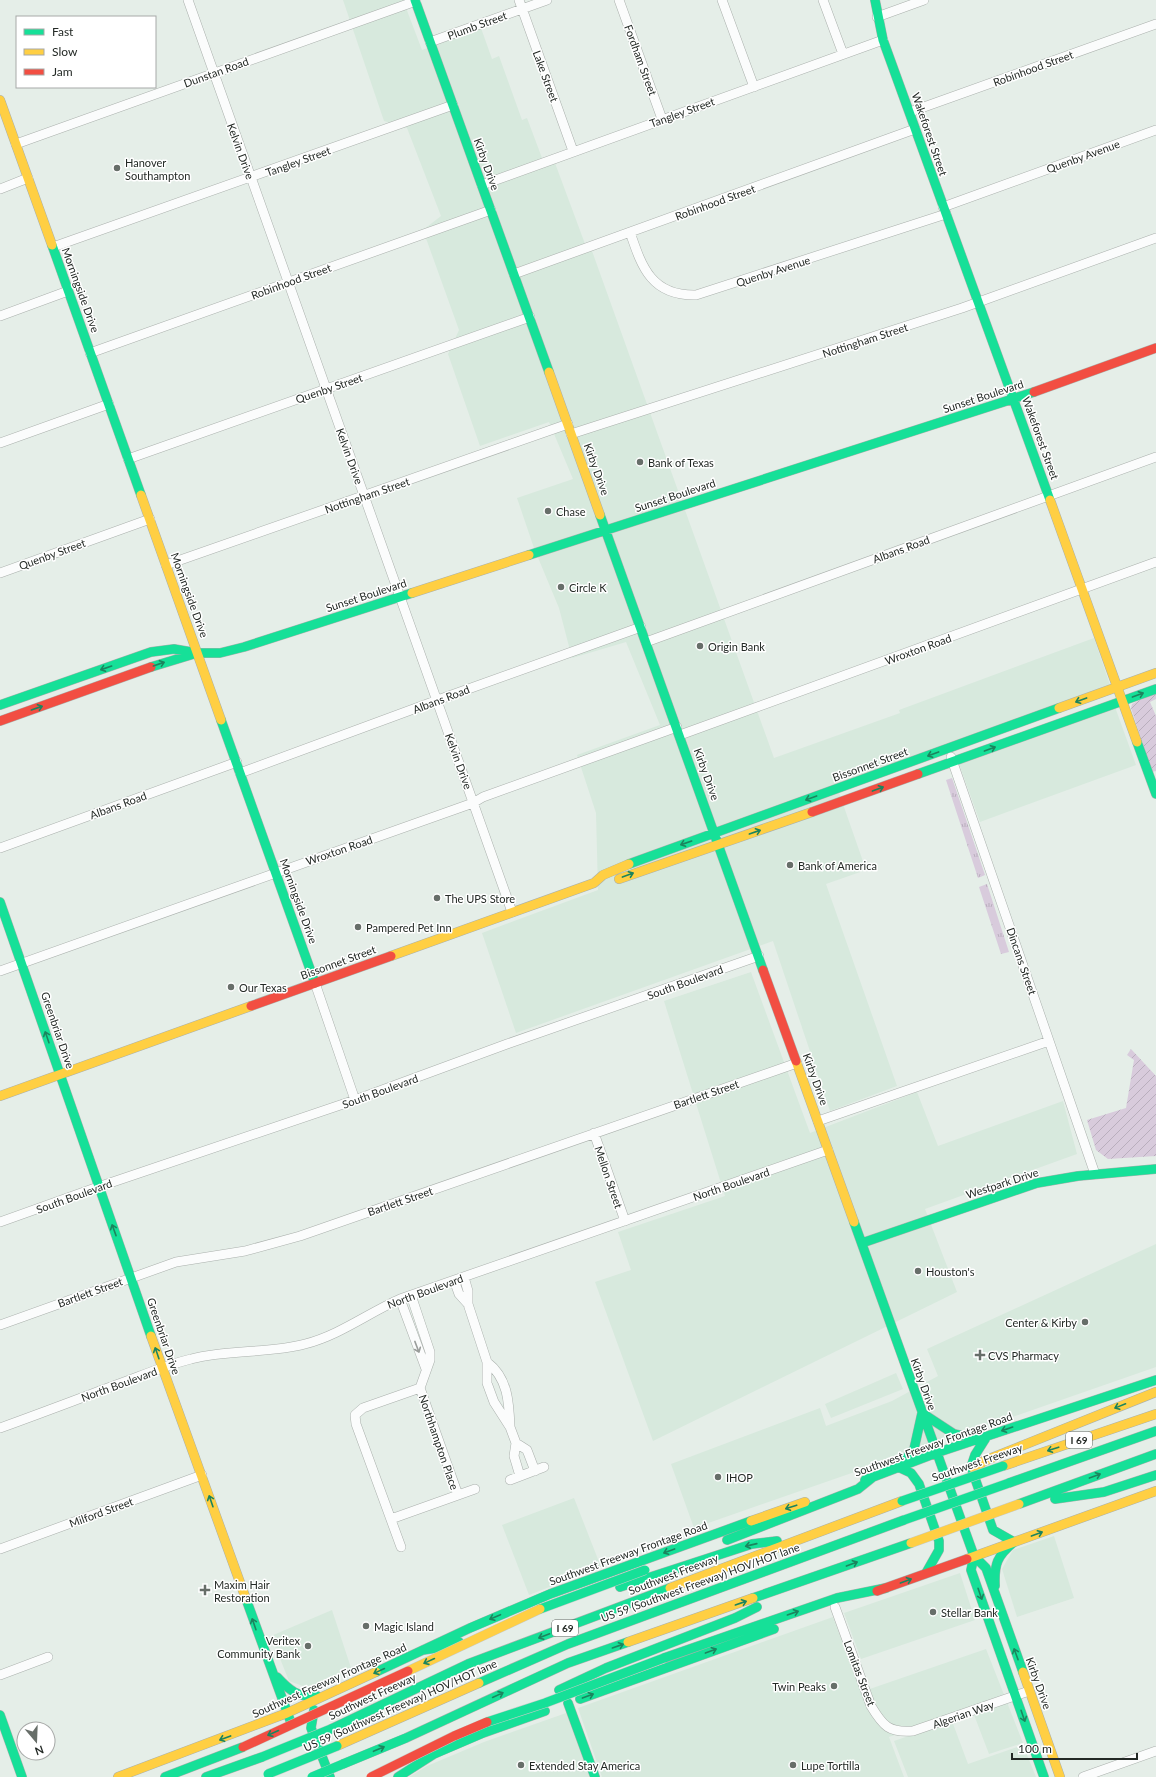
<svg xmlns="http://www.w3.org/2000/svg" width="1156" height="1777" font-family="Lato,sans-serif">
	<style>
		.built { fill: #d7e9dd }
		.grass { fill: url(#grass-tufts) }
		.garden { fill: url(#garden-furrows) }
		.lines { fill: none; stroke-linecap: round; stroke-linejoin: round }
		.street-casing { stroke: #aab0ac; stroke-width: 10 }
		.fast-casing { stroke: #aab0ac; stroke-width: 10 }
		.slow-casing { stroke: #aab0ac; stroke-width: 10 }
		.jam-casing { stroke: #aab0ac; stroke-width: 10 }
		.street { stroke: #fbfcfc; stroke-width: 9 }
		.fast { stroke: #16e098; stroke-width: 9 }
		.slow { stroke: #ffcf43; stroke-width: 9 }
		.jam { stroke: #f24e42; stroke-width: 9 }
		.fast-bridge-casing { stroke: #c5cac7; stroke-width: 10; stroke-linecap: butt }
		.slow-bridge-casing { stroke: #c5cac7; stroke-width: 10; stroke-linecap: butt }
		.jam-bridge-casing { stroke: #c5cac7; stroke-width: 10; stroke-linecap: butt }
		.fast-bridge { stroke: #16e098; stroke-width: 9 }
		.slow-bridge { stroke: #ffcf43; stroke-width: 9 }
		.jam-bridge { stroke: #f24e42; stroke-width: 9 }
		.oneway { stroke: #1c845e }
		.oneway2 { stroke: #9a9d9b }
		.poi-dot { fill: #676e69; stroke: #fff; stroke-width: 1.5 }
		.labels { text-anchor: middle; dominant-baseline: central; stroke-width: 3; stroke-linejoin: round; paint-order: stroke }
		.shield { fill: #fff; stroke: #656966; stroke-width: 1 }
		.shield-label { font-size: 10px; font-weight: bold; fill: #232925 }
		.street-label { font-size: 11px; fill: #232925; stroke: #fff }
		.poi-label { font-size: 11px; fill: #232925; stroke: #fff; text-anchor: start }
	</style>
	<defs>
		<pattern id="grass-tufts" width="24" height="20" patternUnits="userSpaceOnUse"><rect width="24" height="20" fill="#d8cbdc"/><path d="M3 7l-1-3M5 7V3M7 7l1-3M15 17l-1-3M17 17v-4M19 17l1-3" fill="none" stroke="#b9aebd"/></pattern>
		<pattern id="garden-furrows" width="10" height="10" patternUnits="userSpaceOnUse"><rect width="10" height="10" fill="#d8cbdc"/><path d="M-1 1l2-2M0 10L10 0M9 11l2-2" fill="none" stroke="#b9aebd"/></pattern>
	</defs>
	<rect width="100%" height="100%" fill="#e5eee8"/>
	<path class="built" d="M343,0h60l19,50 59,-22 11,31 7,-3 23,64 5,-2 18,48 10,-3 33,89 4,-1 182,507 126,-45 -1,-3 195,-72 16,47 -274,99 30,86 -40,14 71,202 -67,25 -57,-170 -257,92 -34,-100 116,-43 -2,-77 -19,-58 83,-30 -34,-83 -54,16 -13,-50 -25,-60 -17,-50 56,-19 -24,-57 -69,24 -32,-92 11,-24 -36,-100 18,-14 -34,-88 -23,-7z
		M1115,707l21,58 -156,57 -21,-58z
		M751,972l59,161 107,-41 21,54 125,-45 14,53 -152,55 32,83 -304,149 -58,-159 36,-12 -13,-38 107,-36 -61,-195z
		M1156,1244v123l-462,161 -23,-64 149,-56 6,18 66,-25 46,-25 -11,-27z
		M896,1373l7,16 -72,29 -6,-14z
		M574,1498l27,69 -72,28 -27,-70z
		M1054,1536l20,62 -57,19 -15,-48 11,-19z
		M960,1573l15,47 -114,39 -17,-46z
		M332,1610l20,61 -41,18 -22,-8 -18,-45z
		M833,1617l28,75 125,-43 37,94 -34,11 -18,-47 -82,30 15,40h-302l-24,-69z
		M569,1712l23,65h-183l18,-11 57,-24z
		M952,1721l16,43 55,-19 13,32h-128l-14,-36z"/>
	<path class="grass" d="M952,778l33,97 -7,3 -32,-98z
		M987,884l22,68 -8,2 -22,-67z"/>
	<path class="garden" d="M1156,692v7l-6,3 6,14v55l-4,1 -21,-64 1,-4z
		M1131,1049l25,27v80l-48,3 -12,-9 -9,-30 39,-12 8,-48 -7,-5z"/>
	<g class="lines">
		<g class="street-casing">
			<path id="street" d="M188,0l324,912
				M519,0l54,151
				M619,0l43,119
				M722,0l32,87
				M823,0l20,54
				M877,17l47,-17
				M430,42l117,-42
				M910,112l246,-88
				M16,144l400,-143
				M482,185l401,-145
				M0,189l28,-11
				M943,207l213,-77
				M630,232c12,36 22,64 66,63l250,-81
				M53,247l400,-142
				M514,274l401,-145
				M0,316l68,-25
				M90,353l401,-143
				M571,434l391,-126 194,-70
				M0,443l109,-39
				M128,459l402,-142
				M166,565l402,-141
				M0,573l150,-54
				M646,642l510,-185
				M680,735l476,-173
				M951,757l144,417
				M240,773l206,-76 195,-70
				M0,848l237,-86
				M0,971l473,-168 10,-6 194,-70
				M315,983l40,117
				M818,1121l231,-80
				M594,1133l31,88
				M0,1222l98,-35 257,-87 152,-56 252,-88
				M464,1277l4,14v13l19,58v21l7,19 16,25 6,16 -2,13 6,20
				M454,1280l5,14 9,10
				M411,1295l19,57v8l-10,28 38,107
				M400,1299l26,70
				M0,1325l176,-63 69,-11 55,-15 497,-173
				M487,1362c21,16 22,40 23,65
				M0,1428c39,-14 78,-29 116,-43 25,-9 50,-20 75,-26 37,-10 77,-5 114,-15 35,-9 63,-31 95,-45l428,-149
				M516,1443l11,7 8,21
				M510,1480l34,-13
				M391,1519l84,-30
				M401,1547l-45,-123 -1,-9 8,-7 57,-20
				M0,1549l202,-74
				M835,1607l36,99c12,20 18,27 42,25l116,-40
				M0,1675l48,-18
				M1083,1777l73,-26"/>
		</g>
		<g class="fast-casing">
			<path id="fast" d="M415,0l134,372
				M875,0l8,40 167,460
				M52,245l89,250
				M600,515l163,455
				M529,555l505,-163
				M151,667l46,-14h23l24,-6 168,-54
				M0,705l151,-53 23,-3 23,4
				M221,720l94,263
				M1137,742l19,52
				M918,774l238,-85
				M629,864l430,-156
				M0,902l151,434
				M854,1222l120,334 12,12 37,104
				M862,1243l175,-60 41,-7 78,-7
				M922,1413l-8,36 -16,18 13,6 8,11 20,57v9l-13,23
				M922,1413l32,21 23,5
				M987,1436l-12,19 -4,12 22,63 21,12c-17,14 -20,22 -19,44
				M865,1480l71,-27 220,-73
				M1009,1483l147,-52
				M1055,1499l49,-7 52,-17
				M1019,1504l137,-50
				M727,1540l131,-51 15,-12
				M974,1556l-3,14 73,207
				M620,1587l132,-43 25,-3
				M753,1598l158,-55
				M246,1599l44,121
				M423,1650l20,-3 16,-5
				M664,1658l173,-60 49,-10
				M376,1672l94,-44 80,-34 201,-73
				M277,1677c12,13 21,21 40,19
				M479,1683l89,-39 336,-124
				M559,1690l47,-22 129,-50 22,-11
				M580,1699l194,-70
				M568,1703l27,74
				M314,1710l-3,18 19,49
				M0,1715l22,62
				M331,1729l137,-65 202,-76
				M343,1764l63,-26 162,-75 60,-21
				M165,1777l78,-30
				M206,1777l56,-20
				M398,1777l36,-23 49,-21 62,-22"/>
		</g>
		<g class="slow-casing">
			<path id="slow" d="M0,100l52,145
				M549,372l51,143
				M141,495l80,225
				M1050,500l87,242
				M412,593l117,-38
				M1059,708l97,-35
				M619,879l193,-67
				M391,956l203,-73 9,-8 26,-11
				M796,1061l58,161
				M0,1096l251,-90
				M151,1336l95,263
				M1003,1466l153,-52
				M974,1469l10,-8 172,-69
				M751,1521l54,-19
				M967,1559l189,-68
				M670,1588l232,-87
				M628,1642l125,-44
				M1023,1672l37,105
				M337,1746l142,-63
				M118,1777l169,-64 89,-41"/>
		</g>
		<g class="jam-casing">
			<path id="jam" d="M1034,392l122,-44
				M0,721l151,-54
				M812,812l106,-38
				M763,970l33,91
				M251,1006l140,-50
				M877,1591l90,-32"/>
		</g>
		<use href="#street" class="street"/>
		<use href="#fast" class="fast"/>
		<use href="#slow" class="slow"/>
		<use href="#jam" class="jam"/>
		<g class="fast-bridge-casing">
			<path id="fast-bridge" d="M902,1501l101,-35
				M904,1520l105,-37
				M540,1609l105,-39
				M487,1722l58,-19 119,-45
				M262,1757l69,-28
				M268,1774l69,-28
				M312,1777l31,-13"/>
		</g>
		<g class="slow-bridge-casing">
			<path id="slow-bridge" d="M911,1543l108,-39
				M408,1671l132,-62"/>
		</g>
		<g class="jam-bridge-casing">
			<path id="jam-bridge" d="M243,1747l165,-76
				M371,1777l83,-41 33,-14"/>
		</g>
		<use href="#fast-bridge" class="fast-bridge"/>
		<use href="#slow-bridge" class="slow-bridge"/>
		<use href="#jam-bridge" class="jam-bridge"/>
	</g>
	<defs><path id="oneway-shaft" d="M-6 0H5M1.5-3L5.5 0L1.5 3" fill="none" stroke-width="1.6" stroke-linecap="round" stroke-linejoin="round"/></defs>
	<g class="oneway">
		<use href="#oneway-shaft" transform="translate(159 664) rotate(-19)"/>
		<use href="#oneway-shaft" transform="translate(106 668) rotate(161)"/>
		<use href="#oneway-shaft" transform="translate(1138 695) rotate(-20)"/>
		<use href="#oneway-shaft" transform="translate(1081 700) rotate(160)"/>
		<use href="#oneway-shaft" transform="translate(37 708) rotate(-19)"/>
		<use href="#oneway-shaft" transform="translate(990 749) rotate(-20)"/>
		<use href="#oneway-shaft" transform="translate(933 754) rotate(160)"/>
		<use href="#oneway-shaft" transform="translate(878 789) rotate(-20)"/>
		<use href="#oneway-shaft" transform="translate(811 798) rotate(160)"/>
		<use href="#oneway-shaft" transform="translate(755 832) rotate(-19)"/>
		<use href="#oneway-shaft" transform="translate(686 843) rotate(161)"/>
		<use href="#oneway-shaft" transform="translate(628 875) rotate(-20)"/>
		<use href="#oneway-shaft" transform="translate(47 1037) rotate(-109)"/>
		<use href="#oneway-shaft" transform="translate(114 1230) rotate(-110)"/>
		<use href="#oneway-shaft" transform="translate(157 1353) rotate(-109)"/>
		<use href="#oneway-shaft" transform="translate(1120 1406) rotate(158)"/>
		<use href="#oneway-shaft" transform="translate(1007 1429) rotate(161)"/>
		<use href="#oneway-shaft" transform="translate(1053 1449) rotate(162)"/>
		<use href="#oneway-shaft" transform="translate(1095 1476) rotate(-20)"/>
		<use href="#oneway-shaft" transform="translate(211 1501) rotate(-109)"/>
		<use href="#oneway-shaft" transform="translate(791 1507) rotate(162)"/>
		<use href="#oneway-shaft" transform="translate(1037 1534) rotate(-20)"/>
		<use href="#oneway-shaft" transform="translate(751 1545) rotate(167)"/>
		<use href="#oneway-shaft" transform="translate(669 1551) rotate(160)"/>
		<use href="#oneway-shaft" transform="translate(852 1564) rotate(-20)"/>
		<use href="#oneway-shaft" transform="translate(906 1581) rotate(-20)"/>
		<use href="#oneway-shaft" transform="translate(980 1594) rotate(71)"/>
		<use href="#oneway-shaft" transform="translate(741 1603) rotate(-19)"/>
		<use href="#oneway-shaft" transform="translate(793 1613) rotate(-19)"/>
		<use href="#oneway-shaft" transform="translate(495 1617) rotate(157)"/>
		<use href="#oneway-shaft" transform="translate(254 1624) rotate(-109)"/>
		<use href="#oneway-shaft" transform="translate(544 1636) rotate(159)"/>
		<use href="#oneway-shaft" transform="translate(618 1646) rotate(-19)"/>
		<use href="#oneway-shaft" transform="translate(711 1651) rotate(-20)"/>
		<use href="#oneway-shaft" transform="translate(1016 1654) rotate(-110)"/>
		<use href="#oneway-shaft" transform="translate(429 1661) rotate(155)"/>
		<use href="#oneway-shaft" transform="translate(379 1671) rotate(155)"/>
		<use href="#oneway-shaft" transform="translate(498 1695) rotate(-25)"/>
		<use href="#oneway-shaft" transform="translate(588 1696) rotate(-20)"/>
		<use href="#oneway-shaft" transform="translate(1023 1716) rotate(71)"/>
		<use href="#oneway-shaft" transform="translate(273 1733) rotate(156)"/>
		<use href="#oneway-shaft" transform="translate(225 1738) rotate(160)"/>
		<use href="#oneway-shaft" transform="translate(379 1749) rotate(-23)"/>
	</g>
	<use class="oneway2" href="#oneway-shaft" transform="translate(417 1347) rotate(69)"/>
	<g class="poi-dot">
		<circle cx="117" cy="168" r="4"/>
		<circle cx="640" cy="462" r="4"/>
		<circle cx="548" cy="511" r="4"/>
		<circle cx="561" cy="587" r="4"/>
		<circle cx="700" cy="646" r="4"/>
		<circle cx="790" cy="865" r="4"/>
		<circle cx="437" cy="898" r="4"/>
		<circle cx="358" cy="927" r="4"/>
		<circle cx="231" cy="987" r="4"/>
		<circle cx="918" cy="1271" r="4"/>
		<circle cx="1085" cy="1322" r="4"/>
		<path d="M978 1349h4v4h4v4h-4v4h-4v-4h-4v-4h4z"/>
		<circle cx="718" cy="1477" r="4"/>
		<path d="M203 1584h4v4h4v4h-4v4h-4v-4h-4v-4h4z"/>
		<circle cx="933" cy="1612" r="4"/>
		<circle cx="366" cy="1626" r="4"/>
		<circle cx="308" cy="1646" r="4"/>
		<circle cx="834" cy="1686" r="4"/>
		<circle cx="521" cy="1765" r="4"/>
		<circle cx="793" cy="1765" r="4"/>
	</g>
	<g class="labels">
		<g class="shield">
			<rect x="1066" y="1432" width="26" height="16" rx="3"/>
			<rect x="552" y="1620" width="26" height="16" rx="3"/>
		</g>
		<g class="shield-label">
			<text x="1079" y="1440">I 69</text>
			<text x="565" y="1628">I 69</text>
		</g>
		<g class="street-label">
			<text transform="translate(477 25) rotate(-20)">Plumb Street</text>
			<text transform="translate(641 60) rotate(70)">Fordham Street</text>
			<text transform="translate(1033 68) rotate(-20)">Robinhood Street</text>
			<text transform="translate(216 72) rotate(-20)">Dunstan Road</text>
			<text transform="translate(546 76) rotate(70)">Lake Street</text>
			<text transform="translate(682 112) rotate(-20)">Tangley Street</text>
			<text transform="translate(930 134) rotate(71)">Wakeforest Street</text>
			<text transform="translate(241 151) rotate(70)">Kelvin Drive</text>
			<text transform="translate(1083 156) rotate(-20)">Quenby Avenue</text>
			<text transform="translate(298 161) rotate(-20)">Tangley Street</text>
			<text transform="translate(487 164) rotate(70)">Kirby Drive</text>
			<text transform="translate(715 202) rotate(-20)">Robinhood Street</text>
			<text transform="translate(773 271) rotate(-18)">Quenby Avenue</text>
			<text transform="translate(291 281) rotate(-20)">Robinhood Street</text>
			<text transform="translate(81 290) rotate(70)">Morningside Drive</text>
			<text transform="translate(865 340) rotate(-18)">Nottingham Street</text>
			<text transform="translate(329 388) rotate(-19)">Quenby Street</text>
			<text transform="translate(983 396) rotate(-18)">Sunset Boulevard</text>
			<text transform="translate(1041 438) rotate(70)">Wakeforest Street</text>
			<text transform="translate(350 456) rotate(70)">Kelvin Drive</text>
			<text transform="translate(597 469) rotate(70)">Kirby Drive</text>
			<text transform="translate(367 495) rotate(-19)">Nottingham Street</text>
			<text transform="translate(675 495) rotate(-18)">Sunset Boulevard</text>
			<text transform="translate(901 549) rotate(-20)">Albans Road</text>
			<text transform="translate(52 554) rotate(-20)">Quenby Street</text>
			<text transform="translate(190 595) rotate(70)">Morningside Drive</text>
			<text transform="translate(366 595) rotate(-18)">Sunset Boulevard</text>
			<text transform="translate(918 649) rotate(-20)">Wroxton Road</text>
			<text transform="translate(441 699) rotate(-21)">Albans Road</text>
			<text transform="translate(459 761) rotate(70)">Kelvin Drive</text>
			<text transform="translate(870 764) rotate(-20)">Bissonnet Street</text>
			<text transform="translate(707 774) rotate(70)">Kirby Drive</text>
			<text transform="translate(118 805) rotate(-20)">Albans Road</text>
			<text transform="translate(339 850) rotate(-19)">Wroxton Road</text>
			<text transform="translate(299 901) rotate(70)">Morningside Drive</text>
			<text transform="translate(1022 961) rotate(71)">Dincans Street</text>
			<text transform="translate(338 962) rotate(-20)">Bissonnet Street</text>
			<text transform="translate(685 982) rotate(-20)">South Boulevard</text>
			<text transform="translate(58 1030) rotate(71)">Greenbriar Drive</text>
			<text transform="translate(816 1079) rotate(70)">Kirby Drive</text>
			<text transform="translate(380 1091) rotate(-20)">South Boulevard</text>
			<text transform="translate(706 1094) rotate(-19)">Bartlett Street</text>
			<text transform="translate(609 1177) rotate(71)">Mellon Street</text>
			<text transform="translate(1002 1183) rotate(-18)">Westpark Drive</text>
			<text transform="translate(731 1184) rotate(-19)">North Boulevard</text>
			<text transform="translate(74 1196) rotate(-20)">South Boulevard</text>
			<text transform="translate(400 1201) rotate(-19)">Bartlett Street</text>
			<text transform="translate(425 1291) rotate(-20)">North Boulevard</text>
			<text transform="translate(90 1292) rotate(-20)">Bartlett Street</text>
			<text transform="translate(164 1336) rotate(71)">Greenbriar Drive</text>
			<text transform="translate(119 1384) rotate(-20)">North Boulevard</text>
			<text transform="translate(924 1384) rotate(70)">Kirby Drive</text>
			<text transform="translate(439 1442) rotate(71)">Northhampton Place</text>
			<text transform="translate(933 1444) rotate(-20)">Southwest Freeway Frontage Road</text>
			<text transform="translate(977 1462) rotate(-19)">Southwest Freeway</text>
			<text transform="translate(101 1512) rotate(-20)">Milford Street</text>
			<text transform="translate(628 1553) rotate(-20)">Southwest Freeway Frontage Road</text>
			<text transform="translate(673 1574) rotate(-21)">Southwest Freeway</text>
			<text transform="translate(700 1582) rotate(-20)">US 59 (Southwest Freeway) HOV/HOT lane</text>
			<text transform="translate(860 1673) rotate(69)">Lomitas Street</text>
			<text transform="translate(329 1680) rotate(-24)">Southwest Freeway Frontage Road</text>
			<text transform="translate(1039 1683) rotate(70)">Kirby Drive</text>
			<text transform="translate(372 1696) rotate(-25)">Southwest Freeway</text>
			<text transform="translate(400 1705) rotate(-24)">US 59 (Southwest Freeway) HOV/HOT lane</text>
			<text transform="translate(963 1714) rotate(-19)">Algerian Way</text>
		</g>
		<g class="poi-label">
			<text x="125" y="162">Hanover<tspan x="125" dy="13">Southampton</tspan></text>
			<text x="648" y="462">Bank of Texas</text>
			<text x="556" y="511">Chase</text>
			<text x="569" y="587">Circle K</text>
			<text x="708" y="646">Origin Bank</text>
			<text x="798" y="865">Bank of America</text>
			<text x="445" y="898">The UPS Store</text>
			<text x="366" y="927">Pampered Pet Inn</text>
			<text x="239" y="987">Our Texas</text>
			<text x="926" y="1271">Houston's</text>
			<text x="1077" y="1322" text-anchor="end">Center &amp; Kirby</text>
			<text x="988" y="1355">CVS Pharmacy</text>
			<text x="726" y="1477">IHOP</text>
			<text x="214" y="1584">Maxim Hair<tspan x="214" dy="13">Restoration</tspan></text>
			<text x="941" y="1612">Stellar Bank</text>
			<text x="374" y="1626">Magic Island</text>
			<text x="300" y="1640" text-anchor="end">Veritex<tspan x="300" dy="13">Community Bank</tspan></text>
			<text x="826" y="1686" text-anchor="end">Twin Peaks</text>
			<text x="529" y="1765">Extended Stay America</text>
			<text x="801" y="1765">Lupe Tortilla</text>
		</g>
	</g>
	<rect x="16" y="16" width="140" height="72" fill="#ffffff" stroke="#a7a9a8"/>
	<rect x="24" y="29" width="20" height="6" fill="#16e098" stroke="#a7a9a8"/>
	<text x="52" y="36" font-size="12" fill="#232925">Fast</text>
	<rect x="24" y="49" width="20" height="6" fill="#ffcf43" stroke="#a7a9a8"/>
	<text x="52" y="56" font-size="12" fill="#232925">Slow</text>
	<rect x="24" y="69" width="20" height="6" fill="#f24e42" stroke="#a7a9a8"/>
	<text x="52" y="76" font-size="12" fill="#232925">Jam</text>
	<g transform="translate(36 1741) rotate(161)"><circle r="19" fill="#ffffff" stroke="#a7a9a8"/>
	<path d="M0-3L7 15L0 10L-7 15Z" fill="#676e69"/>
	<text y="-6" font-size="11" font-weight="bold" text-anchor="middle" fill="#232925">N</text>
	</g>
	<path d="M1012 1753v6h125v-6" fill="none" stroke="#232925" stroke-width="2"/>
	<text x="1018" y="1753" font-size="12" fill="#232925" stroke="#ffffff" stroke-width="3" paint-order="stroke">100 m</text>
</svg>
